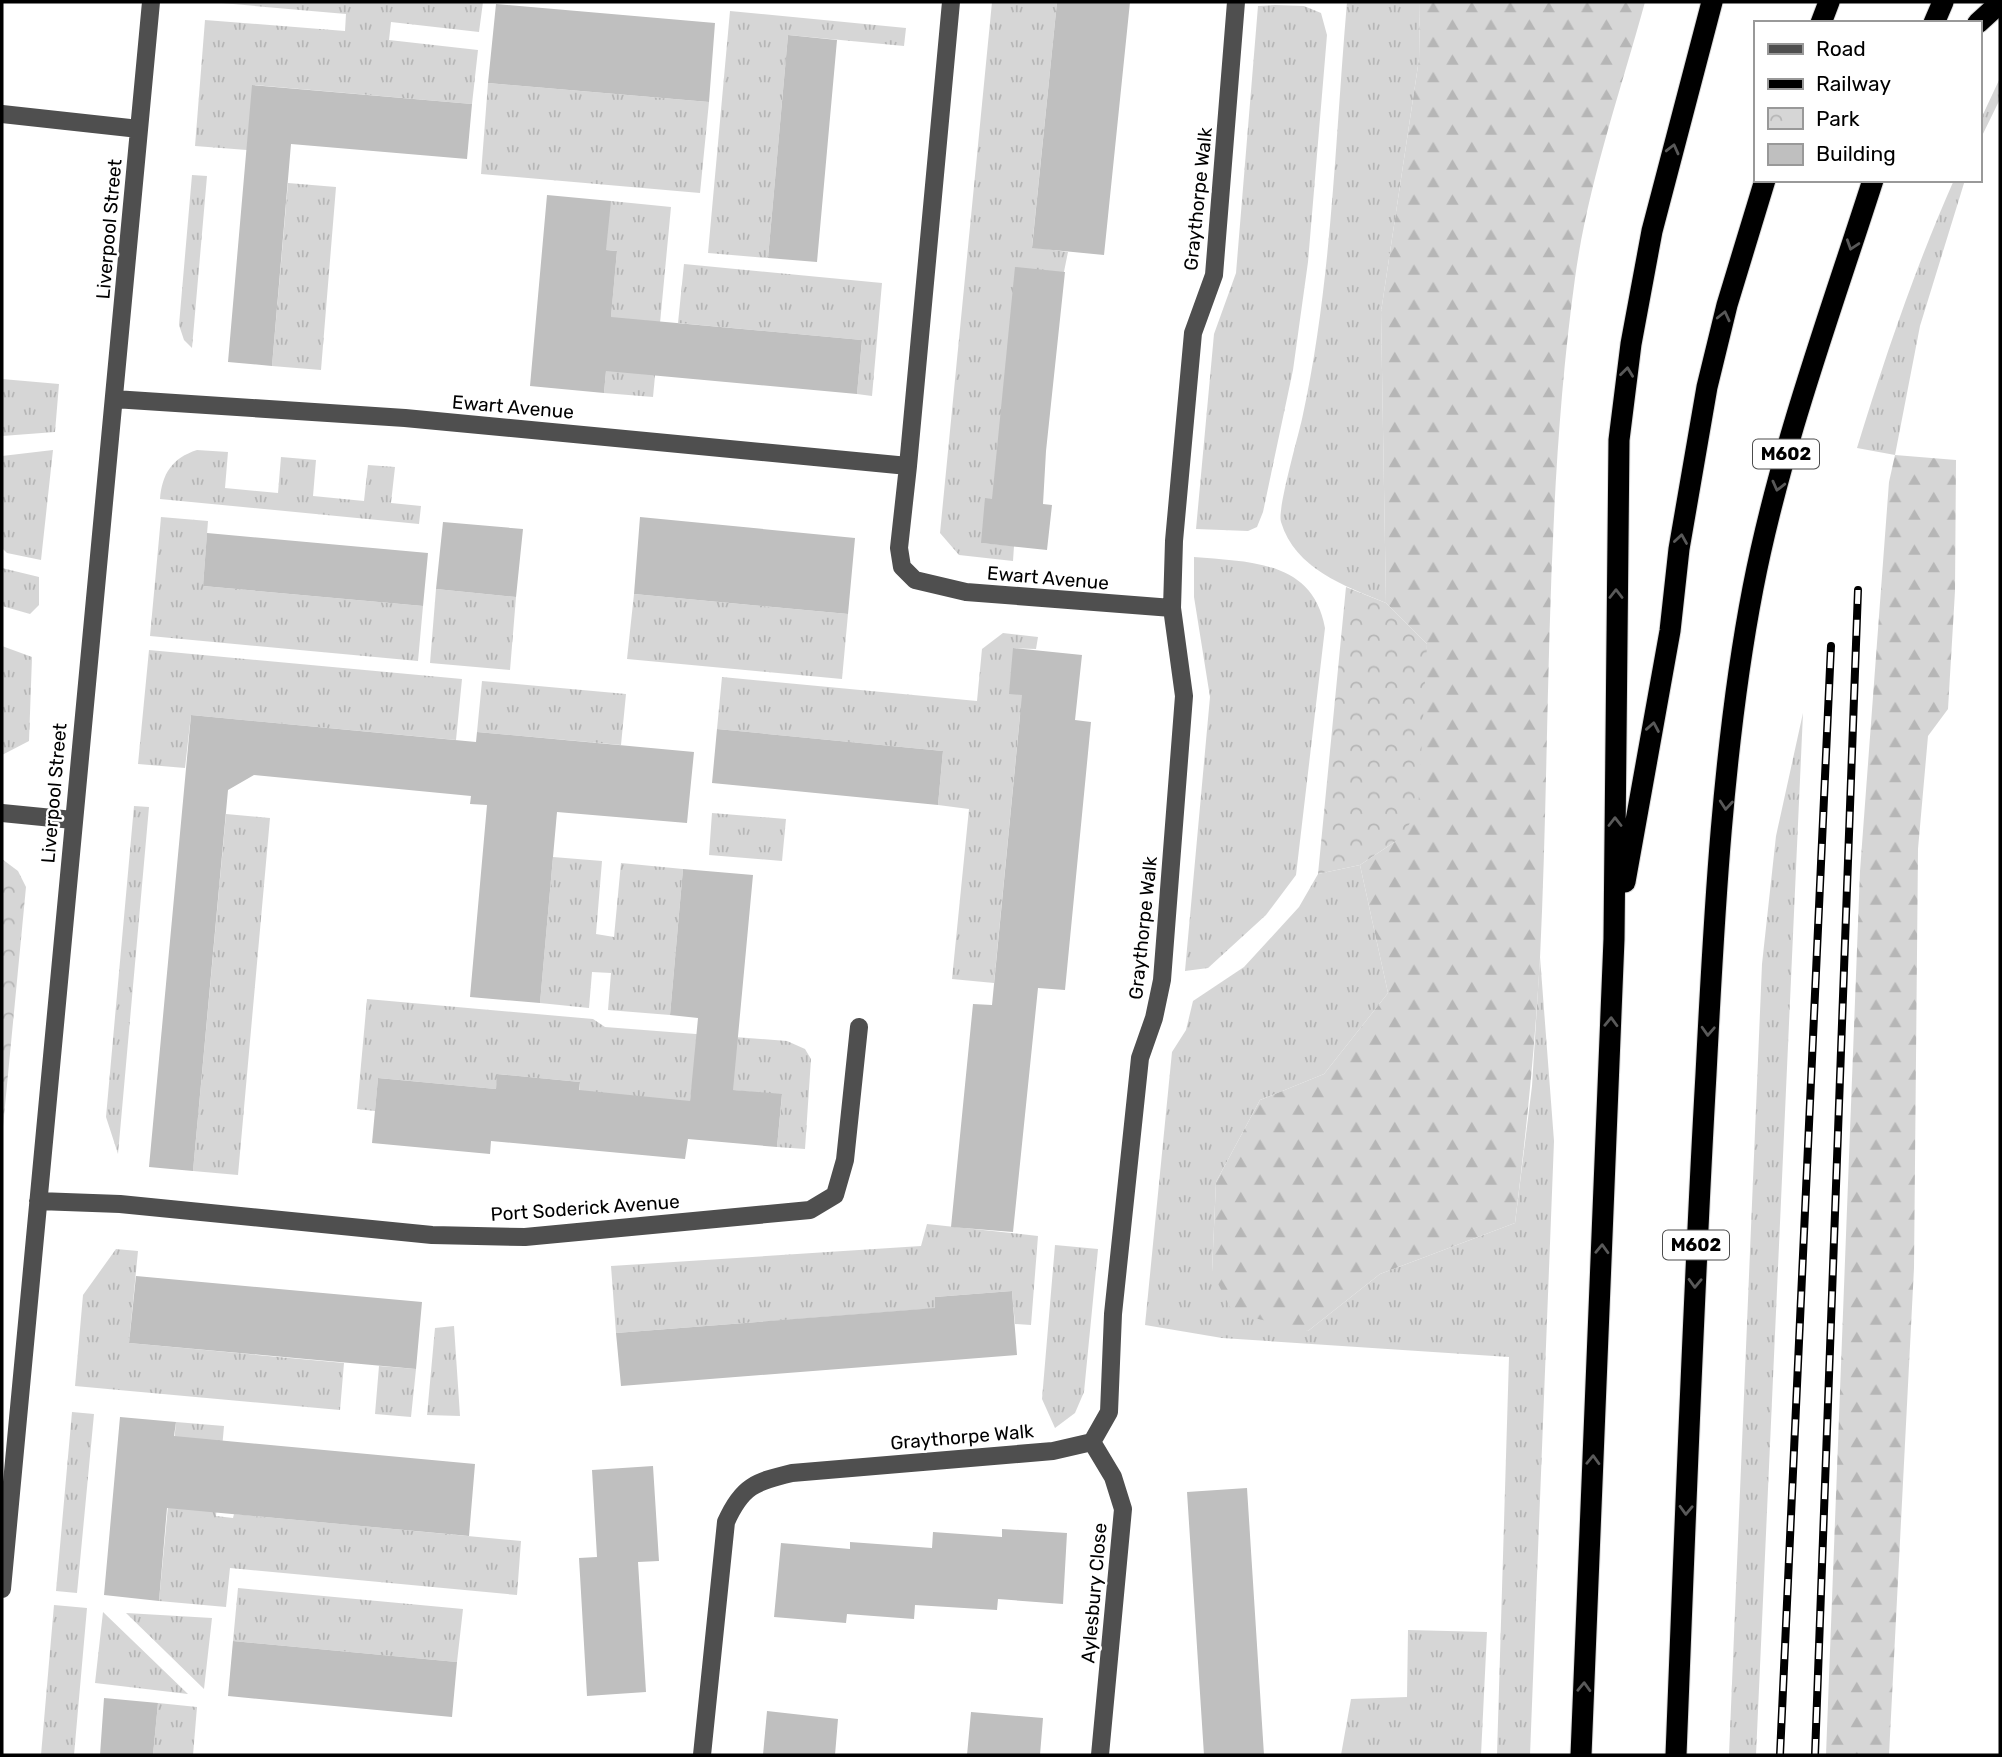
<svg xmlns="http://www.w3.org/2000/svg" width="2002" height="1757" font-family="Rubik,sans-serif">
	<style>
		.grass { fill: url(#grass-tufts) }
		.forest { fill: url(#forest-firs) }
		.park { fill: url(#park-crowns) }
		.building { fill: #bfbfbf }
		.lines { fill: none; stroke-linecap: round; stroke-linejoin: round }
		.highway-casing { stroke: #dbdbdb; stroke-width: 23 }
		.minor { stroke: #4f4f4f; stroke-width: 18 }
		.highway { stroke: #000; stroke-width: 21 }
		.rail-casing { stroke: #000; stroke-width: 8 }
		.rail { stroke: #fff; stroke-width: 5; stroke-dasharray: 16; stroke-linecap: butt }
		.oneway { stroke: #595959 }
		.labels { text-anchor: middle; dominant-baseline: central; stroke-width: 5; stroke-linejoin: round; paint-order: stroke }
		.shield { fill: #fff; stroke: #4c4c4c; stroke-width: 2 }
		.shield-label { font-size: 18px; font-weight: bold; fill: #000 }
		.street-label { font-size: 19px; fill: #000; stroke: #fff }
	</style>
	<defs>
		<pattern id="grass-tufts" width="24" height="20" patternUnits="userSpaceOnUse" patternTransform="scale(1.75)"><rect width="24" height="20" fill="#d6d6d6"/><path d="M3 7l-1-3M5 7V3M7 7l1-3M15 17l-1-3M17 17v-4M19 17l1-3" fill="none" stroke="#b6b6b6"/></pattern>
		<pattern id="forest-firs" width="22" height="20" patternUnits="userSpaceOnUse" patternTransform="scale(1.75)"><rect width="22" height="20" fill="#d6d6d6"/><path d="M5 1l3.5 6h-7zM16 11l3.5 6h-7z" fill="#b6b6b6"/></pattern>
		<pattern id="park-crowns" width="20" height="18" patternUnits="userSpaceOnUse" patternTransform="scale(1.75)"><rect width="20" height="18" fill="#d6d6d6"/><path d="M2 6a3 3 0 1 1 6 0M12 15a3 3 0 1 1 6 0" fill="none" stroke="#b6b6b6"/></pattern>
	</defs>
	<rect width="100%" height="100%" fill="#fff"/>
	<path class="grass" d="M210,2h273l-4,30 -88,-10 -2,18 89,10 -6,54 -219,-19 -6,65 -52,-4 10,-126 140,11 1,-17z
		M992,2h65l-25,245 36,5 -49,241 -38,50 33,3 -1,15 -54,-6 -19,-22z
		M1347,2h73l-1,57 -38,253 5,291c-41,-17 -91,-34 -105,-81 -4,-12 17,-85 21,-103 30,-136 33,-279 45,-417z
		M1275,5l29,1 17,7 6,22 -19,227 -15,108 -30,142 -6,15 -9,4 -52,-2 18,-195 22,-61 22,-267z
		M730,11l176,17 -2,18 -116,-11 -20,223 -60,-5z
		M2000,78v21l-21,43v-19z
		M488,83l221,19 -9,91 -219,-19z
		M192,175l15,1 -15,172 -8,-8 -5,-15z
		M1954,180h11l-45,146 -25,129 -38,-7c28,-91 58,-180 97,-268z
		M288,183l48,4 -15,183 -49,-4z
		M611,201l60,6 -18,190 -49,-4 13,-142 -43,-4z
		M684,264l198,19 -10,113 -15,-2 5,-54 -184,-17z
		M2,379l57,5 -4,48 -53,4z
		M53,450l-12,110 -34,-7 -5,-5v-92z
		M197,450l31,2 -3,36 53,5 3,-36 35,3 -3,36 51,5 4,-36 27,2 -4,36 30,3 -2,18 -259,-25c2,-25 12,-41 37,-49z
		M161,517l47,4 -5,65 220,20 -5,55 -268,-25z
		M1194,557c55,5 119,3 131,71l-29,247 -30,40 -58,53 -23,3 25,-274 -16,-100z
		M2,568l37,9v28l-9,9 -28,-8z
		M436,589l80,8 -6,73 -80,-7z
		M634,594l214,20 -6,65 -215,-20z
		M1003,633l35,4 -2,12 -23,-1 30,49 -23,18 -26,268 -42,-4 17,-170 -31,-4 5,-54 -226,-22 5,-52 255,24 5,-52z
		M2,646l30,11 -3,84 -27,14z
		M149,650l313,29 -6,61 -265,-25 -6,53 -47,-4z
		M482,681l144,13 -5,51 -144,-13z
		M1803,713l-47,1042h-27l33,-791 14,-128z
		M134,806l15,1 -31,347 -12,-37z
		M712,813l74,6 -4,42 -73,-6z
		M226,814l44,4 -32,357 -45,-4z
		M553,857l49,4 -6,73 18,3 7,-74 62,6 -13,146 -62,-5 3,-37 -19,-1 -3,36 -49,-5z
		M1360,865l28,128 -64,81 -64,26 -44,82 -4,89 96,60 72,-57 135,-51 17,-137 8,-129 14,184 -24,614h-33l12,-398 -287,-19 -77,-13 27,-273 14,-22 7,-29 51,-34 55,-60 19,-33z
		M367,999l226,20 12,8 182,14 18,8 6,10 -6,90 -28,-2 5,-52 -90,-9 -2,15 -113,14 3,-33 -82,-8 -2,15 -118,-11 -3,33 -18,-2z
		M927,1224l111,12 -7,89 -16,-1 -3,-33 -77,6 2,36 -11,-24 -310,24 -5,-67 310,-20z
		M1055,1245l43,4 -14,143 -9,21 -20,15 -13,-29z
		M116,1249l22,2 -9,92 215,20 -4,47 -265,-24 8,-91z
		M454,1326l6,90 -33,-1 8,-87z
		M379,1366l37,3 -5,48 -36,-3z
		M72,1412l22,2 -17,179 -21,-2z
		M176,1422l48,4 -8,90 17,2 1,-4 287,27 -4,54 -287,-27 -4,39 -67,-6z
		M238,1588l225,21 -6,53 -224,-21z
		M54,1605l33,3 -13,147h-33z
		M103,1612l85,82 -93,-11z
		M126,1613l86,5 -8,71z
		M1408,1630l79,2 -6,123h-140l10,-56 56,-2z
		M158,1703l39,4 -4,48h-40z"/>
	<path class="forest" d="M1420,2h225c-25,91 -57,182 -70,276 -31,225 -24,453 -35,680 -5,89 -14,177 -25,265l-135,51 -72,57 -75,-18 -21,-41 4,-90 44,-82 64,-26 64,-81 -28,-128 36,-24 31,-197 -41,-41 -5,-291 38,-253z
		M1895,455l61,5 -1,131 -7,118 -20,27 -10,113 -4,419 -25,487h-63l34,-884 29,-389z"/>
	<path class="park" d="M1346,587l40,16 41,41 -9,169 -22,28 -36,24 -42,9z
		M2,859l16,12 8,16 -24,250z"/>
	<path class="building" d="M1057,2h73l-26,253 -72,-7z
		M496,4l219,19 -6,79 -221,-19z
		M788,35l49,5 -20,222 -49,-4z
		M252,85l220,19 -5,55 -176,-15 -19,222 -44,-4z
		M547,195l64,6 -5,49 11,1 -6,66 251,23 -5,54 -251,-23 -2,22 -74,-7z
		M1015,267l50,5 -19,179 -3,53 9,1 -5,45 -66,-7 4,-45 7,1z
		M640,517l215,21 -7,76 -214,-20z
		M443,522l80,7 -7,68 -80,-8z
		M207,533l221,20 -5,53 -220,-20z
		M1013,648l69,7 -7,65 16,2 -26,268 -27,-2 -25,244 -62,-5 22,-223 19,1 30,-310 -13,-1z
		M191,715l285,27 1,-10 217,20 -7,71 -130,-11 -17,191 -70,-6 17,-192 -17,-1 1,-8 -217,-21 -26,15 -35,381 -44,-4z
		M717,729l226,22 -5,54 -226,-22z
		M683,869l70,6 -20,215 49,4 -5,53 -89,-8 -3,20 -194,-18 -1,13 -118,-11 6,-65 118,11 1,-15 83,8 -1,8 111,11 8,-83 -28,-3z
		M136,1276l286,26 -6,67 -287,-26z
		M1012,1291l5,64 -396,31 -5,-53 319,-25v-11z
		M120,1417l56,5 -2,14 301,28 -6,72 -302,-28 -8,93 -55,-6z
		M653,1466l6,95 -21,1 8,130 -59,4 -8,-138 18,-1 -5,-87z
		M1247,1488l17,267h-60l-17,-263z
		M1002,1529l65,4 -4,71 -65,-5 -1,11 -82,-5 -1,14 -67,-5 -1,9 -72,-6 7,-74 69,6v-7l82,6 1,-16 69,5z
		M233,1641l224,21 -5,55 -224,-21z
		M104,1698l54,5 -5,52h-53z
		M767,1711l71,8 -3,36h-72z
		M971,1712l72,6 -3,37h-73z"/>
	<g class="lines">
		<g class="highway-casing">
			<path id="highway" d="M1821,23l8,-21
				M1934,23l9,-21
				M1978,23l22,-20
				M1625,882l45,-251 9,-82 28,-162 20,-82 38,-125
				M1581,1755l33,-816 5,-499 12,-96 21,-113 60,-229
				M1676,1755c9,-227 17,-454 30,-681 8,-158 17,-331 47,-486 27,-139 77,-274 120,-408"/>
		</g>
		<path class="minor" d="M2,114l137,15
			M114,399l291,19 503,48 43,-464
			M908,466l-9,82 3,19 13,13 51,12 206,16
			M2,813l71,7
			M38,1201l82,3 312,31 93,2 285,-27 25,-15 10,-35 14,-133
			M1092,1442l21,35 10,32 -23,246
			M2,1589l149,-1587
			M702,1755l24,-233c16,-36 29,-40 66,-49l261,-22 39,-9 17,-30 4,-98 27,-256 14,-40 8,-38 22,-284 -12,-88 2,-67 19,-208 21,-58 22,-273"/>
		<use href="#highway" class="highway"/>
		<g class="rail-casing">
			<path id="rail" d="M1780,1755l51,-1109
				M1815,1755l43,-1165"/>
		</g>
		<use href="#rail" class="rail"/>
	</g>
	<defs><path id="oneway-chevron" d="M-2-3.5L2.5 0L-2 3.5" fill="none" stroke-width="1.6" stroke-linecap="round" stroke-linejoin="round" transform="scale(1.75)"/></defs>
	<g class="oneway">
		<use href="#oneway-chevron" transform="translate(1673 149) rotate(-76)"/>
		<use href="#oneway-chevron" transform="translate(1852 245) rotate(108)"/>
		<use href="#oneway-chevron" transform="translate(1724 316) rotate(-77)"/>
		<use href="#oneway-chevron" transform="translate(1627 372) rotate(-83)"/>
		<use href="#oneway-chevron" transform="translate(1778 486) rotate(104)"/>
		<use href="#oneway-chevron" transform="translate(1681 539) rotate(-81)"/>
		<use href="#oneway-chevron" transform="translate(1616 594) rotate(-90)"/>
		<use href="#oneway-chevron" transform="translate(1653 727) rotate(-80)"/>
		<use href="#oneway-chevron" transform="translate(1726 805) rotate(95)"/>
		<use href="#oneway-chevron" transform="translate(1615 822) rotate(-90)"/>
		<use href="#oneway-chevron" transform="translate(1611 1022) rotate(-88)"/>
		<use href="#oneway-chevron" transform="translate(1708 1031) rotate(93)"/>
		<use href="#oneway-chevron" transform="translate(1602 1249) rotate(-88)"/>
		<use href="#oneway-chevron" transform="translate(1695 1283) rotate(92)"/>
		<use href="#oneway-chevron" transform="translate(1593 1460) rotate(-88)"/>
		<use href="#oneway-chevron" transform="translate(1686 1510) rotate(92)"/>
		<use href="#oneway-chevron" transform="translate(1584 1687) rotate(-88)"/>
	</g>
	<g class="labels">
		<g class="shield">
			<rect x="1753" y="439.5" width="66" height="29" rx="5"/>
			<rect x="1663" y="1230.5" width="66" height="29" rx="5"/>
		</g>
		<g class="shield-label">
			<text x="1786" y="454">M602</text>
			<text x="1696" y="1245">M602</text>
		</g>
		<g class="street-label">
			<text transform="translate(1198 199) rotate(-84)">Graythorpe Walk</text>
			<text transform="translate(109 229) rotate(-85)">Liverpool Street</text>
			<text transform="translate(513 407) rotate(5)">Ewart Avenue</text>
			<text transform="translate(1048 578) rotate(5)">Ewart Avenue</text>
			<text transform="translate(54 793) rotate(-85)">Liverpool Street</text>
			<text transform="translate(1143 928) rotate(-84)">Graythorpe Walk</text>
			<text transform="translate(585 1208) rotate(-4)">Port Soderick Avenue</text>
			<text transform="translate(962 1437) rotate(-5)">Graythorpe Walk</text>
			<text transform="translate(1094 1593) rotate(-85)">Aylesbury Close</text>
		</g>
	</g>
	<rect width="2002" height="1757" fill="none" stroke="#000000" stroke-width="7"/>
	<rect x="1754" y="21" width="228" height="161" fill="#ffffff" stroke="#999999" stroke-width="2"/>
	<rect x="1768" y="44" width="35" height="10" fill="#4f4f4f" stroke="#999999" stroke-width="2"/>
	<text x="1816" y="56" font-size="21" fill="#000000">Road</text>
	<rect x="1768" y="79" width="35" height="10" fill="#000000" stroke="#999999" stroke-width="2"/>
	<text x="1816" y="91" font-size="21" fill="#000000">Railway</text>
	<rect x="1768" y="108" width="35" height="21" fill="url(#park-crowns)" stroke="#999999" stroke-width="2"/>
	<text x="1816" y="126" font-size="21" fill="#000000">Park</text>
	<rect x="1768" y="144" width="35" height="21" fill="#bfbfbf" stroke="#999999" stroke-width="2"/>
	<text x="1816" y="161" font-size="21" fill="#000000">Building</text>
</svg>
